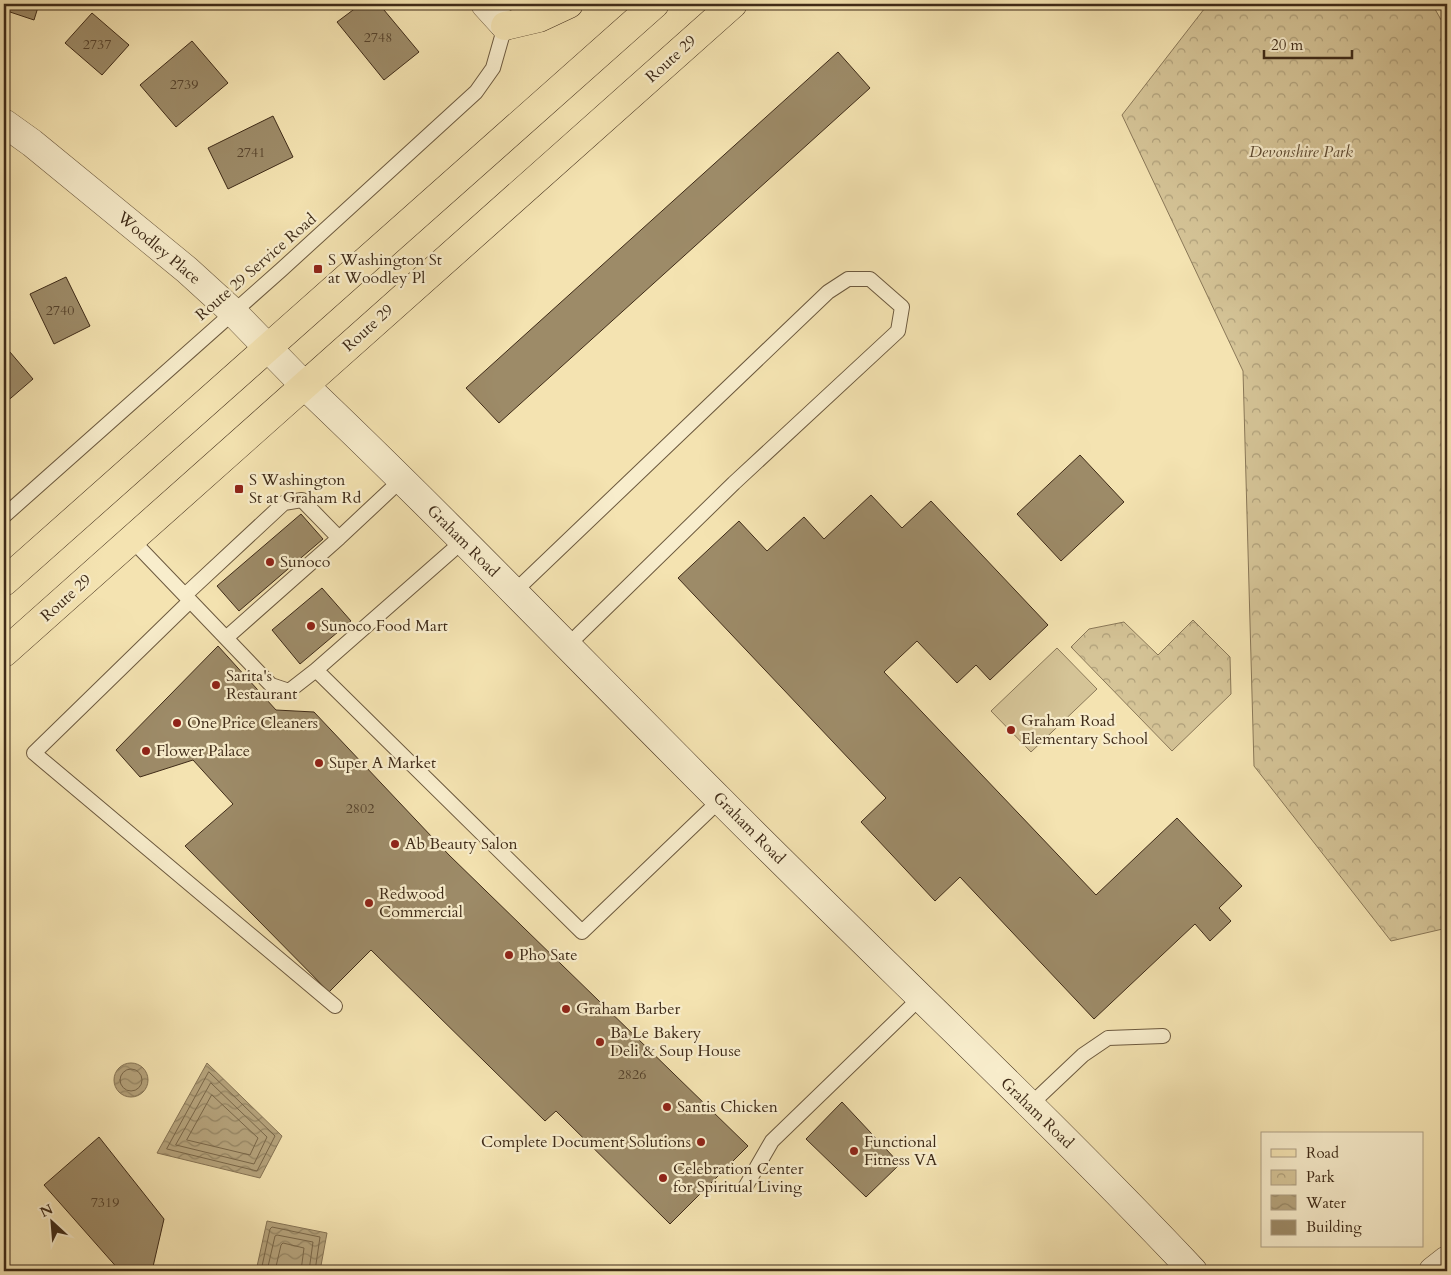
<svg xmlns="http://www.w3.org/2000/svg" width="1451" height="1275" font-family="Cardo,serif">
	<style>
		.park { fill: url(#park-crowns); stroke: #8a7858 }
		.garden { fill: #d5c497; stroke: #8a7858 }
		.water { fill: url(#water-waves); stroke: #867455 }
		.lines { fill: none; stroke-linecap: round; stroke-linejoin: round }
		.shore { stroke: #7a684a; stroke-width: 1 }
		.building { fill: #9d8b68; stroke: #3f2b18 }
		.lane-casing { stroke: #6c593e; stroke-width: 16 }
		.street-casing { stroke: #6c593e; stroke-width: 29 }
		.secondary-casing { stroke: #3f2b18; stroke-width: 29 }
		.primary-casing { stroke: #3f2b18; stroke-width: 29 }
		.lane { stroke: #f8edcc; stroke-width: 14 }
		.street { stroke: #f8edcc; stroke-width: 28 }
		.secondary { stroke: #f8edcc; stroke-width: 28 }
		.primary { stroke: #f4e3b1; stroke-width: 28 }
		.poi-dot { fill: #8f2418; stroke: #f8edcc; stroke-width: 2 }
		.labels { text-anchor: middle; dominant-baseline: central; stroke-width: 4.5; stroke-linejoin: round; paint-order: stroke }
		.number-label { font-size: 14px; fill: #56432c }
		.street-label { font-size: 16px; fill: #3f2b18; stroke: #f8edcc }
		.park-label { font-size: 16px; font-style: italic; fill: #5d4a31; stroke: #f8edcc }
		.poi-label { font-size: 16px; fill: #3f2b18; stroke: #f8edcc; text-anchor: start }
	</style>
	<defs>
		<pattern id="park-crowns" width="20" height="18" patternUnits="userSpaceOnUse" patternTransform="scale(1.25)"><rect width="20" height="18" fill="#d5c497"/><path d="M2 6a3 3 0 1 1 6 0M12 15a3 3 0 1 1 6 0" fill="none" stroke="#ae9f7a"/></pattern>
		<pattern id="water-waves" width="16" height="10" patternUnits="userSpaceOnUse" patternTransform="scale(1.25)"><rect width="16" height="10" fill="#b6a47d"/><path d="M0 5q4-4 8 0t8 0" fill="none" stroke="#958665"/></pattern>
	</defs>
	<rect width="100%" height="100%" fill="#f4e3b1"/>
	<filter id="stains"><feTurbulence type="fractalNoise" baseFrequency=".004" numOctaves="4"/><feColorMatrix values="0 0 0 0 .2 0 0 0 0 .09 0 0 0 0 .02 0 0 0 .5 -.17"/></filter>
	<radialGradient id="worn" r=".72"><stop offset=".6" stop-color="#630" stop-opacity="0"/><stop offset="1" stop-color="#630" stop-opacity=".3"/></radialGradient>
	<path class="park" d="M1208,4h224l15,26v898l-56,13 -137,-175 -11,-395 -121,-256z
		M1193,620l37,37 1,37 -59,57 -101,-104 18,-18 35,-7 34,33z"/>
	<path class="garden" d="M1057,648l40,41 -66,63 -40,-41z"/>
	<path class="water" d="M207,1063l75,73 -22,42 -103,-25z
		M114 1080a17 17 0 1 1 34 0a17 17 0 1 1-34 0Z
		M267,1221l60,12 -7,38h-64z"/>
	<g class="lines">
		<path class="shore" d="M120 1080a11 11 0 1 1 22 0a11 11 0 1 1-22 0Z
			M209,1072l66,64 -18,35 -90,-22z
			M211,1083l56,54 -13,27 -78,-19z
			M212,1095l46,43 -8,17 -63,-15z
			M261,1271l9,-42 2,-2 48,10 -5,34
			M267,1271l8,-35 2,-1 36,7 -4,29
			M275,1271l6,-26 2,-2 21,5 -3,23"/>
	</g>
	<path class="building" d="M4,4h35l-5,16 -30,-10z
		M361,4h18l40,48 -35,28 -47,-58z
		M92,13l37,32 -27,30 -37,-32z
		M192,41l36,42 -52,44 -36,-42z
		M838,52l32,36 -371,335 -33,-35z
		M273,116l20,41 -65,32 -20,-41z
		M66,277l24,49 -36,18 -24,-50z
		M4,345l29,34 -29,25z
		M1080,455l44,47 -63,59 -44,-47z
		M871,495l31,33 29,-27 117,124 -58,55 -14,-15 -19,18 -40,-42 -33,31 212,223 81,-77 65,68 -23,22 12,13 -21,20 -15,-17 -101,95 -134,-142 -25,24 -74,-79 25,-24 -208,-220 61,-57 28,30 37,-34 20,22z
		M301,514l22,25 -84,72 -22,-25z
		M322,588l29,33 -51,43 -28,-34z
		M218,646l58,64 38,2 135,143 299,291 -78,78 -114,-113 -11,10 -174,-171 -42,42 -144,-146 48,-42 -40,-44 -53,17 -24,-27z
		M842,1102l58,62 -34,33 -60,-58z
		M99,1137l65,82 -12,52h-32l-76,-86z"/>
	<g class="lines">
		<g class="lane-casing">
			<path id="lane" d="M4,516l277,-246 195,-178 17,-24 12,-42
				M131,539l140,146 18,6 27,-21
				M463,541l-147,129 266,262 138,-132
				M514,592l314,-300 20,-13h22l32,28 -4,24 -164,152 -166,162
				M185,595l99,-92 18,-3 37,38 63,-59
				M190,601l-156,152 301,253
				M226,638l113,-100
				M1029,1106l54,-51 25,-17 55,-2
				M746,1186l26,-45 149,-144"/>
		</g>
		<g class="street-casing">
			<path id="street" d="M485,4l20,22
				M4,123l28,20 155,127 45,41 72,74
				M1433,1271l14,-11"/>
		</g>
		<g class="secondary-casing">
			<path id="secondary" d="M304,385c142,135 277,276 415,414 157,158 321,310 474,472"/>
		</g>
		<g class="primary-casing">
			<path id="primary" d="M505,26l34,-8 30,-14
				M4,582l651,-578
				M4,653l729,-649"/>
		</g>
		<use href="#lane" class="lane"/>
		<use href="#street" class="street"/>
		<use href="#secondary" class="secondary"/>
		<use href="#primary" class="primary"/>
	</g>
	<g class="poi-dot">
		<rect x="313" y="264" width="10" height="10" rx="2.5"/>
		<rect x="234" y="484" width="10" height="10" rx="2.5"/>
		<circle cx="270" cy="562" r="5"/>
		<circle cx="311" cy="626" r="5"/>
		<circle cx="216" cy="685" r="5"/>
		<circle cx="177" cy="723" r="5"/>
		<circle cx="1011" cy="730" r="5"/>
		<circle cx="146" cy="751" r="5"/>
		<circle cx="319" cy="763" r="5"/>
		<circle cx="395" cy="844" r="5"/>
		<circle cx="369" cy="903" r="5"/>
		<circle cx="509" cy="955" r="5"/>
		<circle cx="566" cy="1009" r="5"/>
		<circle cx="600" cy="1042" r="5"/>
		<circle cx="667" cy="1107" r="5"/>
		<circle cx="701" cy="1142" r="5"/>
		<circle cx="854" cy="1151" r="5"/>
		<circle cx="663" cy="1178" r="5"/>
	</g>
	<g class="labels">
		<g class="number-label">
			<text x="378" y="37">2748</text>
			<text x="97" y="44">2737</text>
			<text x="184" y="84">2739</text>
			<text x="251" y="152">2741</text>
			<text x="60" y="310">2740</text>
			<text x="360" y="808">2802</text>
			<text x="632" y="1074">2826</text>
			<text x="105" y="1202">7319</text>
		</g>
		<g class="street-label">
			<text transform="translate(671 59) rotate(-42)">Route 29</text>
			<text transform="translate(159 248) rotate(40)">Woodley Place</text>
			<text transform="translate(256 267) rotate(-41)">Route 29 Service Road</text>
			<text transform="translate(368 328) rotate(-42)">Route 29</text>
			<text transform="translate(463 541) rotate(45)">Graham Road</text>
			<text transform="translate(66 598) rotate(-42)">Route 29</text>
			<text transform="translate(749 828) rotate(45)">Graham Road</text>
			<text transform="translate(1037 1113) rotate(44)">Graham Road</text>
		</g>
		<g class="park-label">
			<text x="1301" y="152">Devonshire Park</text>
		</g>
		<g class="poi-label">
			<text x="328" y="260">S Washington St<tspan x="328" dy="18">at Woodley Pl</tspan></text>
			<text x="249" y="480">S Washington<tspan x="249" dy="18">St at Graham Rd</tspan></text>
			<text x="280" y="562">Sunoco</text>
			<text x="321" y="626">Sunoco Food Mart</text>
			<text x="226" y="676">Sarita's<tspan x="226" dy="18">Restaurant</tspan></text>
			<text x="1021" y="721">Graham Road<tspan x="1021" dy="18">Elementary School</tspan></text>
			<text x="187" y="723">One Price Cleaners</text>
			<text x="156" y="751">Flower Palace</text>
			<text x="329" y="763">Super A Market</text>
			<text x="405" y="844">Ab Beauty Salon</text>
			<text x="379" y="894">Redwood<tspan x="379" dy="18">Commercial</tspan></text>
			<text x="519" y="955">Pho Sate</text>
			<text x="576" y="1009">Graham Barber</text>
			<text x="610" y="1033">Ba Le Bakery<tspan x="610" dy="18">Deli &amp; Soup House</tspan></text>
			<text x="677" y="1107">Santis Chicken</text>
			<text x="691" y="1142" text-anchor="end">Complete Document Solutions</text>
			<text x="864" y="1142">Functional<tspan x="864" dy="18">Fitness VA</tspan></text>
			<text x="673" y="1169">Celebration Center<tspan x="673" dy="18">for Spiritual Living</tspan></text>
		</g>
	</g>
	<rect width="1451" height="1275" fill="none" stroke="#f4e3b1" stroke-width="20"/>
	<rect x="5" y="5" width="1441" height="1265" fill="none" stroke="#3f2b18" stroke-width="2.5"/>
	<rect x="10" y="10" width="1431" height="1255" fill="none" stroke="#3f2b18"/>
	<rect x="1261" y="1132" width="162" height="115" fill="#f8edcc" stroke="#ae9f84"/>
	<rect x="1271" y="1149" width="25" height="8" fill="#f4e3b1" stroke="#ae9f84"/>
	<text x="1306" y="1158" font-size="15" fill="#3f2b18">Road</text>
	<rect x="1271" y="1170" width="25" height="15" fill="url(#park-crowns)" stroke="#ae9f84"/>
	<text x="1306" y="1182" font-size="15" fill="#3f2b18">Park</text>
	<rect x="1271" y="1195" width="25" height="15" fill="url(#water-waves)" stroke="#ae9f84"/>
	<text x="1306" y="1208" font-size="15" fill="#3f2b18">Water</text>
	<rect x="1271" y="1220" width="25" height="15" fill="#9d8b68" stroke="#ae9f84"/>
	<text x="1306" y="1232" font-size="15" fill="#3f2b18">Building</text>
	<g transform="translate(52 1222) rotate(334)" stroke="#f8edcc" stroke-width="4" paint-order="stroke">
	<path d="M0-4L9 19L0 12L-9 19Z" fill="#3f2b18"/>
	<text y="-8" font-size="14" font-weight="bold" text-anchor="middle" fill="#3f2b18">N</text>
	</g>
	<path d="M1264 50v8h88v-8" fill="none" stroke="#3f2b18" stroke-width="2.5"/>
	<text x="1271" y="50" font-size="15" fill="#3f2b18" stroke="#f8edcc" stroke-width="4" paint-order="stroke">20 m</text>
	<rect width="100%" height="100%" filter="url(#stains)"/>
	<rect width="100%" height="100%" fill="url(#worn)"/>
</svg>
